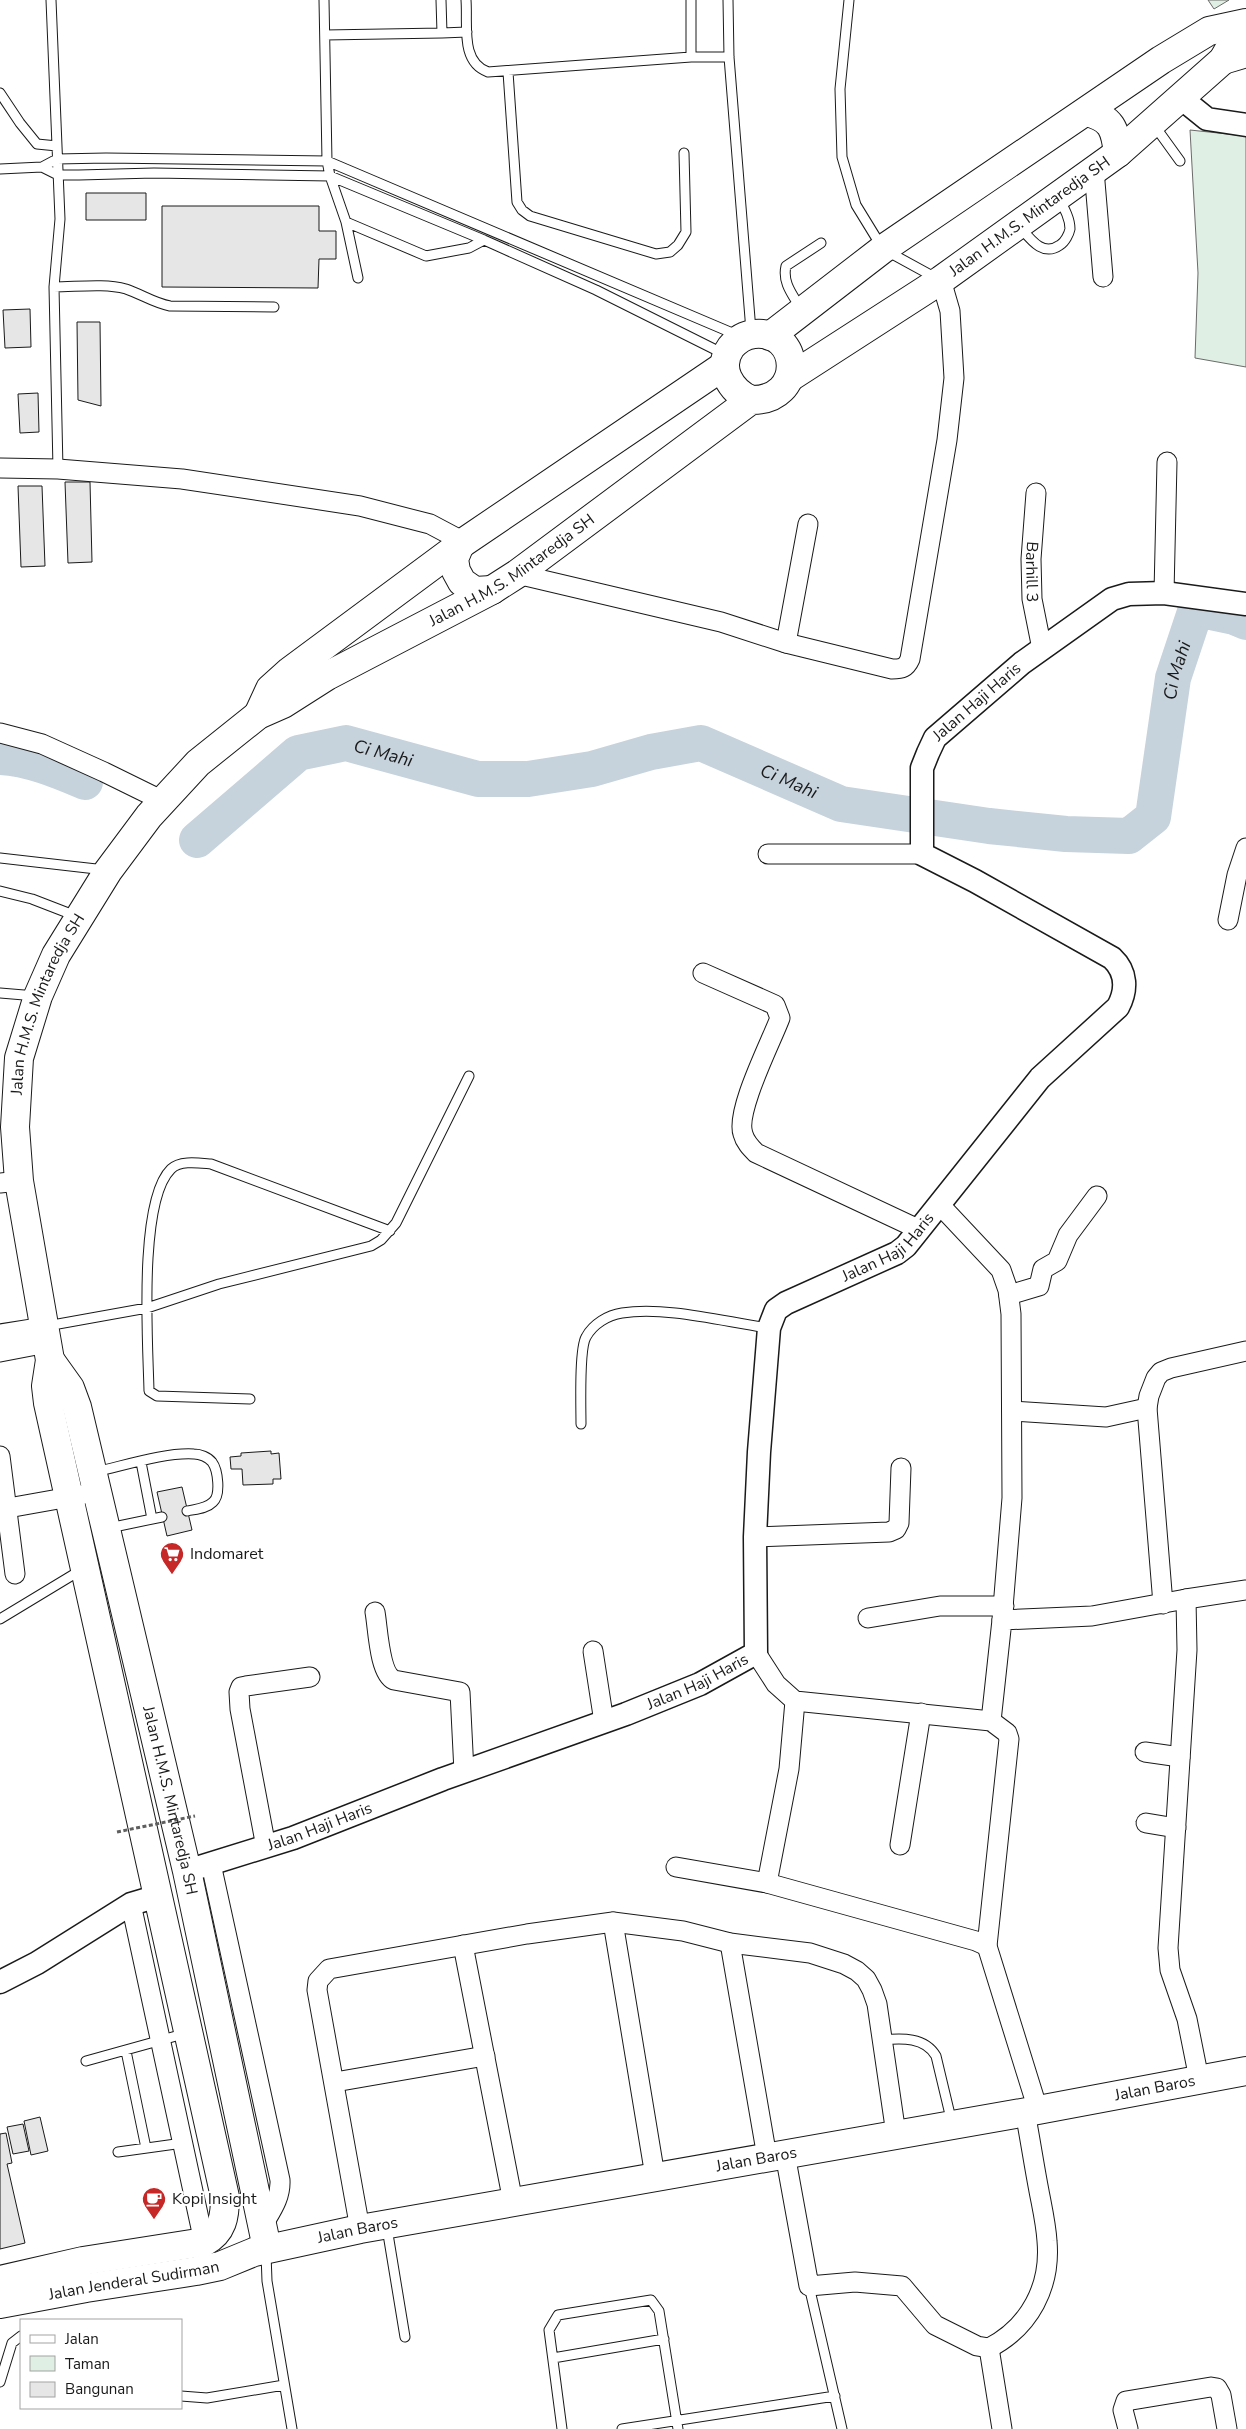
<svg xmlns="http://www.w3.org/2000/svg" width="1246" height="2429" font-family="'Nunito Sans',sans-serif">
	<style>
		.green { fill: #e0efe3; stroke: #6a6a6a }
		.lines { fill: none; stroke-linecap: round; stroke-linejoin: round }
		.river { stroke: #c6d2dc; stroke-width: 36 }
		.building { fill: #e6e6e6; stroke: #1a1a1a }
		.service-casing { stroke: #1a1a1a; stroke-width: 11 }
		.minor-casing { stroke: #1a1a1a; stroke-width: 21 }
		.tertiary-casing { stroke: #1a1a1a; stroke-width: 25 }
		.primary-casing { stroke: #1a1a1a; stroke-width: 30 }
		.motorway-casing { stroke: #1a1a1a; stroke-width: 30 }
		.service { stroke: #fff; stroke-width: 9 }
		.minor { stroke: #fff; stroke-width: 19 }
		.tertiary { stroke: #fff; stroke-width: 22 }
		.primary { stroke: #fff; stroke-width: 28 }
		.motorway { stroke: #fff; stroke-width: 28 }
		.path-bridge { stroke: #5f5f5f; stroke-width: 3; stroke-dasharray: 4 2.5; stroke-linecap: butt }
		.labels { text-anchor: middle; dominant-baseline: central; stroke-width: 4; stroke-linejoin: round; paint-order: stroke }
		.street-label { font-size: 16px; fill: #1a1a1a; stroke: #fff }
		.poi-label { font-size: 16px; fill: #1a1a1a; stroke: #fff; text-anchor: start }
		.water-label { font-size: 18px; font-style: italic; fill: #1a1a1a; stroke: #fff }
	</style>
	<rect width="100%" height="100%" fill="#fff"/>
	<path class="green" d="M1208,0h21l-15,9z
		M1190,130l56,6v231l-51,-9 3,-85z"/>
	<g class="lines">
		<g class="river">
			<path d="M0,757c28,1 59,14 85,25"/>
			<path id="s1" d="M197,840l101,-87 48,-10 132,36h50l64,-10 59,-17 50,-9 140,61 148,22 77,8 63,2 24,-19 20,-139 23,-69 38,8 12,5"/>
		</g>
	</g>
	<path class="building" d="M86,193h60v27h-60z
		M162,206h157v25h17v28h-17l-1,29 -156,-1z
		M30,309l1,38 -26,1 -2,-38z
		M77,322h23l1,84 -23,-6z
		M38,393l1,39 -19,1 -2,-39z
		M65,482h25l2,80 -24,1z
		M18,486h24l3,80 -24,1z
		M271,1451v3l8,-1 2,26h-8v5l-30,1 -1,-16h-11l-1,-12 11,-1v-3z
		M182,1487l10,43 -25,6 -10,-44z
		M40,2117l8,34 -17,4 -7,-34z
		M23,2124l6,27 -16,3 -6,-27z
		M6,2133l6,30 -5,1 18,79 -25,6v-115z"/>
	<g class="lines">
		<g class="service-casing">
			<path id="service" d="M51,0l9,219 -6,68 4,182
				M324,0l3,161 3,15 16,46 80,34 43,-8 15,-8
				M441,0l1,33 25,-1
				M466,0c2,25 -6,62 22,72l203,-15v-57
				M728,0l1,57 22,274
				M849,0l-9,89 2,68 14,48 27,44 53,29
				M325,35l117,-2
				M691,57h38
				M508,72l9,130 5,8 8,6 126,38 14,-2 8,-7 8,-13 -2,-79
				M0,93l20,30 17,21 20,2
				M1154,125l26,36
				M42,167l15,-8 49,-1 221,3 410,174
				M0,169l42,-2 16,8h21l75,-2 176,3 154,64 112,50 128,64
				M346,222l12,56
				M1020,227c11,13 23,30 40,18 5,-3 9,-11 10,-16 0,-11 -6,-21 -11,-30
				M54,287c23,0 50,-4 72,2 15,5 28,14 44,17l104,1
				M801,309c-8,-14 -19,-26 -15,-43l35,-23
				M0,858l105,12
				M0,891l32,8 44,17
				M0,993l36,3
				M47,1326l100,-18 72,-24 152,-38 10,-6 15,-17 73,-147
				M250,1399l-93,-3 -8,-5c-1,-46 -11,-190 22,-222 9,-9 28,-6 40,-5l179,67
				M581,1424c0,-16 -2,-75 5,-87 7,-13 22,-22 36,-24 44,-7 103,9 147,15
				M141,1462l11,57
				M95,1472c28,-6 71,-20 99,-18 6,0 14,3 18,8 6,8 9,33 1,40 -7,7 -17,7 -26,9
				M109,1528l53,-11
				M0,1619l81,-49
				M882,2040c20,-2 43,-3 54,16l16,67
				M126,2051l20,97
				M86,2061l101,-28
				M118,2152l65,-9
				M387,2228l18,109
				M266,2254l1,27 25,148
				M809,2286l33,143
				M553,2358l111,-19
				M0,2382l12,-39 9,-7
				M181,2396l26,2 77,-13
				M562,2429l-13,-99 9,-15 93,-15 8,11 19,118
				M622,2429l213,-33"/>
		</g>
		<g class="minor-casing">
			<g id="minor">
				<path d="M1094,170l9,107"/>
				<path d="M0,468l58,1 124,10 178,27 70,18 34,18"/>
				<path id="s2" d="M1036,493l-5,66 1,40 10,50"/>
				<path d="M517,574l204,48 65,21 106,26c10,0 14,-1 18,-10l37,-219 7,-62 -4,-67 -9,-31"/>
				<path d="M1164,593l3,-131"/>
				<path d="M786,643l22,-119"/>
				<path d="M0,733l42,11 62,28 59,29"/>
				<path d="M768,854h154"/>
				<path d="M1228,920l9,-45 9,-27"/>
				<path d="M703,973l72,32 5,13c-9,24 -45,94 -37,116 2,8 8,14 13,19l162,76"/>
				<path d="M0,1183l19,-2"/>
				<path d="M939,1204l62,66 7,20 3,24 1,184 -10,122"/>
				<path d="M1009,1295l30,-9 4,-17 14,-8 11,-26 29,-39"/>
				<path d="M0,1334l44,-7"/>
				<path d="M0,1352l47,-9"/>
				<path d="M1012,1411l94,6 41,-9"/>
				<path d="M0,1456l15,118"/>
				<path d="M8,1508l73,-13"/>
				<path d="M755,1537l134,-5 7,-3 3,-6 2,-55"/>
				<path d="M1186,1599l60,-9"/>
				<path d="M1163,1604l-16,-196 2,-12 7,-18 5,-6 10,-4 75,-17"/>
				<path d="M375,1612c3,16 4,61 19,68l66,12 4,80"/>
				<path d="M868,1618l72,-12h64"/>
				<path d="M593,1651l11,71"/>
				<path d="M756,1653l20,31 19,17 196,20 16,12 2,6 -22,207 51,164"/>
				<path d="M991,1721l11,-101 90,-4 94,-17 1,51 -19,298 2,22 17,49 12,60"/>
				<path d="M1145,1752l35,5"/>
				<path d="M1146,1823l30,5"/>
				<path d="M900,1845l21,-132"/>
				<path d="M266,1847l-26,-138 -1,-17 2,-5 5,-1 64,-9"/>
				<path d="M211,1864l69,316c1,18 -9,31 -17,45"/>
				<path d="M676,1867l91,16 209,58 11,5"/>
				<path d="M767,1883l22,-114 6,-68"/>
				<path d="M131,1904l73,338"/>
				<path d="M613,1922l42,254"/>
				<path d="M730,1943l37,214"/>
				<path d="M463,1945l50,257"/>
				<path d="M335,2082l150,-26"/>
				<path d="M785,2154l24,132 46,-4 47,4 33,39 42,21 12,2"/>
				<path d="M360,2229l-43,-239 1,-9 11,-12 198,-35 86,-12 70,9 47,12 80,10 34,11 13,7 9,8 6,11 5,14 19,130"/>
				<path d="M989,2348c41,-21 62,-62 58,-107 -1,-17 -5,-34 -8,-50 -5,-26 -9,-53 -14,-79"/>
				<path d="M989,2348l13,81"/>
				<path d="M1128,2429l-5,-19 3,-9 85,-14 6,1 4,7 6,34"/>
			</g>
		</g>
		<g class="tertiary-casing">
			<g id="tertiary">
				<path d="M1181,98l26,21 39,6"/>
				<path id="s3" d="M187,1871l106,-33 150,-59 183,-65 74,-30 56,-31 -1,-116 4,-85 10,-124 7,-18 10,-7 111,-50 9,-7 134,-168 78,-71c9,-17 9,-35 -6,-49l-137,-77 -53,-27v-86l6,-15 7,-15 87,-75 90,-64 17,-5 35,-1 82,11"/>
				<path d="M0,1982l37,-19 94,-59 27,-8"/>
			</g>
		</g>
		<g class="primary-casing">
			<g id="primary">
				<path d="M1086,112c26,6 29,17 32,41"/>
				<path d="M770,336l113,-87 278,-189 48,-29 37,-8"/>
				<path id="s4" d="M789,378l152,-98 177,-127 105,-93 20,-35"/>
				<path d="M459,547l-5,12 2,12 6,11 13,9 17,-1"/>
				<path d="M258,715l12,-26 20,-18 174,-129 261,-177"/>
				<path id="s5" d="M50,1360l20,28 7,19 110,464 80,377"/>
				<path id="s6" d="M0,2280l83,-19 121,-19c19,-10 21,-26 21,-45l-177,-794 -2,-17 4,-26 -31,-179 -4,-54 4,-69 19,-62 18,-41 52,-84 41,-55 49,-53 60,-48 25,-11 44,-28 165,-86 25,-16 234,-174c55,1 50,-71 3,-66 -9,1 -17,6 -23,13 -15,21 0,44 20,53"/>
				<path id="s7" d="M0,2304l86,-16 110,-17 24,-5 34,-14 106,-23 678,-119 208,-39"/>
			</g>
		</g>
		<g class="motorway-casing">
			<path id="motorway" d="M1223,60l23,-7"/>
		</g>
		<use href="#service" class="service"/>
		<use href="#minor" class="minor"/>
		<use href="#tertiary" class="tertiary"/>
		<use href="#primary" class="primary"/>
		<use href="#motorway" class="motorway"/>
		<path class="path-bridge" d="M117,1832l78,-16"/>
	</g>
	<defs>
		<g id="supermarket-pin" transform="scale(1.25)"><path d="M0 17L-7.5 6A9.5 9.5 0 1 1 7.5 6Z" fill="#c62828" stroke="#fff"/><path d="M-6-5.5h2.5l.6 2H6L4.5 2H-2.5L-4.4-4H-6ZM-1.5 3.2a1.3 1.3 0 1 0 .1 0ZM3 3.2a1.3 1.3 0 1 0 .1 0Z" fill="#fff"/></g>
		<g id="cafe-pin" transform="scale(1.25)"><path d="M0 17L-7.5 6A9.5 9.5 0 1 1 7.5 6Z" fill="#c62828" stroke="#fff"/><path d="M-5.5-4.5H6V0H3Q3 3.5 0 3.5H-2.5Q-5.5 3.5-5.5 0ZM3-3.2v2h1.7v-2ZM-6 4.5H4V6H-6Z" fill="#fff"/></g>
	</defs>
	<g fill-rule="evenodd">
		<use href="#supermarket-pin" x="172" y="1554"/>
		<use href="#cafe-pin" x="154" y="2199"/>
	</g>
	<g class="labels">
		<g class="street-label">
			<text stroke="none"><textPath href="#s4" startOffset="290">Jalan H.M.S. Mintaredja SH</textPath></text>
			<text stroke="none"><textPath href="#s6" startOffset="2141">Jalan H.M.S. Mintaredja SH</textPath></text>
			<text stroke="none"><textPath href="#s2" startOffset="79">Barhill 3</textPath></text>
			<text stroke="none"><textPath href="#s3" startOffset="1865">Jalan Haji Haris</textPath></text>
			<text stroke="none"><textPath href="#s6" startOffset="1482">Jalan H.M.S. Mintaredja SH</textPath></text>
			<text stroke="none"><textPath href="#s3" startOffset="1085">Jalan Haji Haris</textPath></text>
			<text stroke="none"><textPath href="#s3" startOffset="545">Jalan Haji Haris</textPath></text>
			<text stroke="none"><textPath href="#s5" startOffset="459">Jalan H.M.S. Mintaredja SH</textPath></text>
			<text stroke="none"><textPath href="#s3" startOffset="140">Jalan Haji Haris</textPath></text>
			<text stroke="none"><textPath href="#s7" startOffset="1176">Jalan Baros</textPath></text>
			<text stroke="none"><textPath href="#s7" startOffset="771">Jalan Baros</textPath></text>
			<text stroke="none"><textPath href="#s7" startOffset="366">Jalan Baros</textPath></text>
			<text stroke="none"><textPath href="#s7" startOffset="136">Jalan Jenderal Sudirman</textPath></text>
		</g>
		<g class="poi-label">
			<text x="190" y="1554">Indomaret</text>
			<text x="172" y="2199">Kopi Insight</text>
		</g>
		<g class="water-label">
			<text stroke="none"><textPath href="#s1" startOffset="1168">Ci Mahi</textPath></text>
			<text stroke="none"><textPath href="#s1" startOffset="221">Ci Mahi</textPath></text>
			<text stroke="none"><textPath href="#s1" startOffset="642">Ci Mahi</textPath></text>
		</g>
	</g>
	<rect x="20" y="2319" width="162" height="90" fill="#ffffff" stroke="#a3a3a3"/>
	<rect x="30" y="2335" width="25" height="8" fill="#ffffff" stroke="#a3a3a3"/>
	<text x="65" y="2344" font-size="15" fill="#1a1a1a">Jalan</text>
	<rect x="30" y="2356" width="25" height="15" fill="#e0efe3" stroke="#a3a3a3"/>
	<text x="65" y="2369" font-size="15" fill="#1a1a1a">Taman</text>
	<rect x="30" y="2382" width="25" height="15" fill="#e6e6e6" stroke="#a3a3a3"/>
	<text x="65" y="2394" font-size="15" fill="#1a1a1a">Bangunan</text>
</svg>
